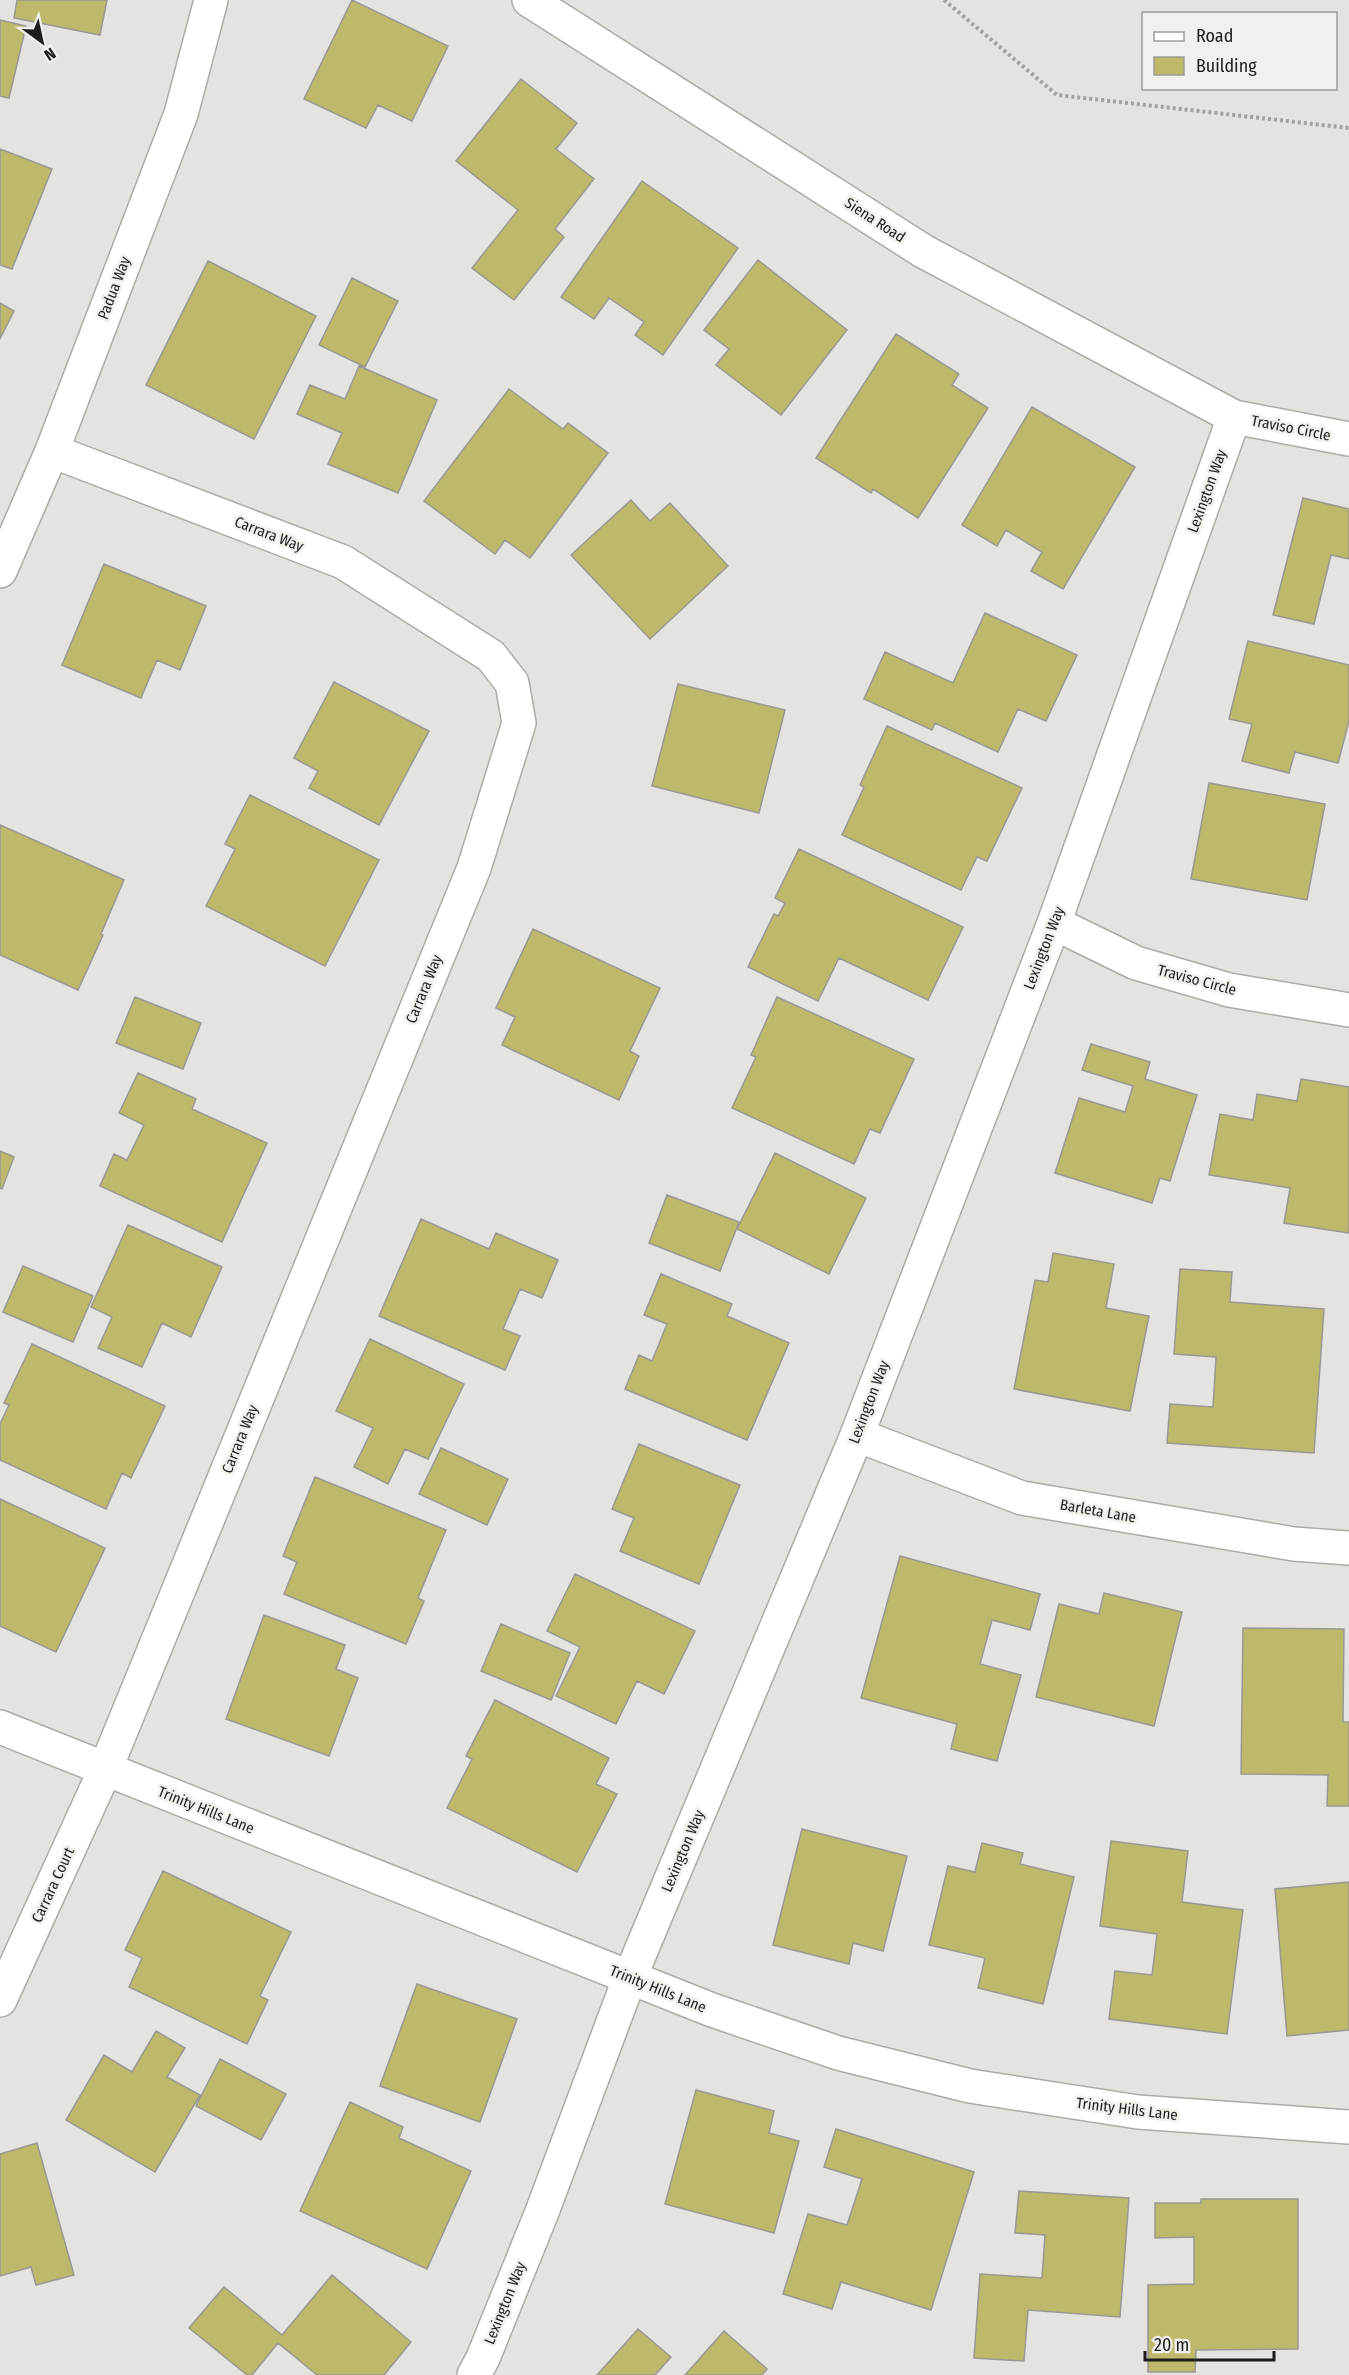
<svg xmlns="http://www.w3.org/2000/svg" width="1349" height="2375" font-family="'Fira Sans Condensed',sans-serif">
	<style>
		.building { fill: #beb96a; stroke: #989895; stroke-width: 1.5 }
		.lines { fill: none; stroke-linecap: round; stroke-linejoin: round }
		.minor-casing { stroke: #acaba7; stroke-width: 36 }
		.path { stroke: #a2a19e; stroke-width: 4; stroke-dasharray: 3 3; stroke-linecap: butt }
		.minor { stroke: #fff; stroke-width: 33 }
		.labels { text-anchor: middle; dominant-baseline: central; stroke-width: 5; stroke-linejoin: round; paint-order: stroke }
		.street-label { font-size: 15px; fill: #1e1d1c; stroke: #f2f0ec }
	</style>
	<rect width="100%" height="100%" fill="#e5e3df"/>
	<path class="building" d="M17,0h90l-7,35 -86,-17z
		M352,0l96,46 -36,75 -34,-16 -12,23 -62,-29z
		M0,20l26,6 -17,72 -9,-2z
		M521,79l56,44 -21,26 38,30 -39,50 9,8 -50,63 -42,-32 46,-58 -62,-49z
		M0,149l52,20 -40,100 -12,-4z
		M642,181l96,67 -75,107 -28,-20 9,-13 -35,-24 -15,21 -33,-22z
		M758,260l89,70 -66,85 -65,-50 13,-16 -25,-19z
		M208,261l108,55 -62,123 -108,-54z
		M352,278l46,23 -33,66 -46,-22z
		M0,303l14,8 -14,28z
		M896,334l63,40 -7,11 36,23 -70,110 -45,-29 -2,4 -55,-35z
		M359,366l78,34 -39,93 -70,-29 14,-31 -45,-19 13,-29 35,14z
		M509,389l54,40 5,-6 40,30 -78,105 -25,-18 -10,14 -71,-53z
		M1032,407l103,60 -72,122 -32,-18 11,-19 -36,-22 -9,16 -35,-21z
		M1303,498l46,11v50l-18,-4 -17,69 -41,-9z
		M631,500l19,21 20,-18 58,63 -78,73 -79,-84z
		M104,564l102,42 -26,64 -23,-10 -16,38 -79,-33z
		M985,613l92,42 -31,66 -28,-12 -20,43 -63,-29 -3,7 -68,-31 21,-47 68,31z
		M1248,641l101,24v56l-11,42 -43,-11 -6,21 -47,-12 10,-37 -23,-5z
		M334,682l95,49 -50,94 -70,-37 9,-17 -24,-13z
		M678,684l107,26 -26,103 -107,-27z
		M887,726l135,62 -35,73 -10,-4 -16,33 -119,-55 22,-48 -4,-2z
		M1209,783l116,21 -18,96 -116,-21z
		M250,795l129,65 -54,106 -119,-60 29,-57 -10,-5z
		M0,825l124,55 -23,54 2,1 -25,55 -78,-35z
		M799,849l164,78 -35,73 -89,-42 -21,43 -70,-34 26,-53 4,2 7,-13 -10,-5z
		M533,929l127,59 -30,63 9,5 -20,44 -117,-55 13,-28 -19,-9z
		M135,997l66,26 -18,46 -67,-26z
		M777,997l137,62 -34,74 -10,-4 -16,35 -122,-56 24,-51 -5,-2z
		M1091,1044l59,18 -5,17 52,16 -27,86 -10,-3 -8,25 -97,-30 24,-75 46,14 8,-26 -51,-16z
		M138,1073l58,26 -4,10 75,34 -45,99 -122,-56 14,-32 13,6 17,-35 -25,-12z
		M1301,1079l48,8v146l-65,-10 6,-35 -81,-13 11,-61 33,6 4,-26 40,7z
		M0,1151l14,6 -12,32 -2,-1z
		M775,1153l91,45 -37,76 -92,-45z
		M667,1195l72,27 -19,49 -71,-28z
		M421,1219l68,30 7,-16 62,27 -16,38 -22,-9 -17,40 17,7 -15,34 -126,-54z
		M128,1225l94,42 -31,70 -29,-14 -20,44 -44,-19 14,-31 -21,-10z
		M1053,1253l61,11 -8,44 43,8 -19,95 -116,-22 21,-109 13,2z
		M23,1266l70,30 -20,46 -70,-30z
		M1180,1269l52,3 -2,30 94,7 -10,144 -147,-10 3,-39 43,3 3,-50 -42,-3z
		M661,1274l71,30 -5,12 62,27 -42,97 -122,-51 14,-34 13,6 15,-37 -23,-9z
		M370,1339l94,45 -36,75 -23,-10 -17,35 -34,-17 19,-39 -37,-17z
		M32,1344l133,62 -34,72 -9,-5 -16,36 -106,-49v-36l9,-19 -5,-2z
		M639,1444l101,41 -41,99 -79,-33 14,-33 -22,-9z
		M441,1448l67,31 -21,46 -68,-31z
		M315,1477l131,53 -28,68 6,3 -18,43 -122,-50 13,-32 -14,-6z
		M0,1499l105,49 -49,104 -56,-26z
		M900,1556l140,38 -10,36 -38,-10 -12,44 41,11 -24,86 -46,-12 6,-25 -96,-26z
		M575,1574l120,57 -31,63 -27,-13 -21,43 -60,-28 24,-49 -33,-16z
		M1104,1593l78,19 -28,114 -118,-29 23,-93 40,10z
		M264,1615l81,30 -9,24 22,9 -29,78 -103,-37z
		M501,1624l69,29 -19,47 -70,-29z
		M1243,1628l101,1 -1,93h6v84h-22l1,-31 -87,-1z
		M495,1700l114,58 -13,26 21,10 -40,78 -130,-64 25,-49 -6,-3z
		M802,1829l105,27 -24,95 -30,-8 -4,21 -76,-19z
		M1111,1841l77,10 -6,51 61,8 -16,124 -118,-15 6,-48 37,4 5,-41 -57,-8z
		M982,1843l41,10 -3,11 54,13 -31,127 -65,-16 7,-30 -56,-13 19,-79 27,6z
		M163,1871l128,61 -31,64 8,4 -21,44 -118,-57 13,-29 -17,-8z
		M1349,1882v148l-62,6 -12,-147z
		M417,1984l100,35 -37,103 -100,-36z
		M156,2031l29,17 -18,29 33,18 -45,77 -89,-52 38,-65 28,17z
		M220,2059l66,35 -25,46 -65,-34z
		M696,2090l78,21 -5,22 30,8 -25,92 -109,-29z
		M350,2102l53,25 -4,11 72,33 -44,98 -127,-58z
		M836,2129l138,43 -43,138 -90,-28 -9,27 -49,-15 25,-80 39,11 15,-46 -38,-12z
		M37,2143l37,132 -38,10 -5,-18 -31,9v-122z
		M1019,2191l110,7 -9,119 -92,-7 -4,51 -50,-3 6,-84 62,4 3,-43 -30,-2z
		M1201,2199h97v150l-102,1 -1,22h-47v-87l46,-1v-47l-39,1v-35h46z
		M332,2275l79,67 -27,33h-67l-39,-32 -26,32h-5l-58,-47 35,-41 58,48z
		M638,2329l33,28 -16,18h-58z
		M724,2331l43,38 -5,6h-77z"/>
	<g class="lines">
		<g class="minor-casing">
			<path id="minor" d="M529,0l394,251 311,166 115,22
				M0,571l52,-120 129,-337 30,-114
				M1054,923l82,40 93,27 120,20
				M857,1435l165,63 272,46 55,4
				M0,1727l712,283 126,43 132,33 168,26 211,15
				M0,2000l105,-230 369,-902 45,-145 -7,-40 -21,-27 -148,-94 -291,-111
				M474,2375l9,-17 59,-146 88,-235 227,-542 197,-512 180,-506"/>
		</g>
		<path class="path" d="M944,0l113,95 292,33"/>
		<use href="#minor" class="minor"/>
	</g>
	<g class="labels">
		<g class="street-label">
			<text transform="translate(875 220) rotate(33)">Siena Road</text>
			<text transform="translate(114 288) rotate(-69)">Padua Way</text>
			<text transform="translate(1291 428) rotate(11)">Traviso Circle</text>
			<text transform="translate(1207 491) rotate(-70)">Lexington Way</text>
			<text transform="translate(269 534) rotate(21)">Carrara Way</text>
			<text transform="translate(1044 948) rotate(-69)">Lexington Way</text>
			<text transform="translate(1197 980) rotate(15)">Traviso Circle</text>
			<text transform="translate(424 989) rotate(-68)">Carrara Way</text>
			<text transform="translate(869 1402) rotate(-69)">Lexington Way</text>
			<text transform="translate(240 1439) rotate(-68)">Carrara Way</text>
			<text transform="translate(1098 1511) rotate(10)">Barleta Lane</text>
			<text transform="translate(206 1810) rotate(22)">Trinity Hills Lane</text>
			<text transform="translate(683 1851) rotate(-67)">Lexington Way</text>
			<text transform="translate(53 1885) rotate(-65)">Carrara Court</text>
			<text transform="translate(658 1989) rotate(22)">Trinity Hills Lane</text>
			<text transform="translate(1127 2109) rotate(7)">Trinity Hills Lane</text>
			<text transform="translate(505 2303) rotate(-68)">Lexington Way</text>
		</g>
	</g>
	<rect x="1142" y="12" width="195" height="78" fill="#f2f0ec" stroke="#9d9c99" stroke-width="1.5"/>
	<rect x="1154" y="32" width="30" height="9" fill="#ffffff" stroke="#9d9c99" stroke-width="1.5"/>
	<text x="1196" y="42" font-size="18" fill="#1e1d1c">Road</text>
	<rect x="1154" y="57" width="30" height="18" fill="#beb96a" stroke="#9d9c99" stroke-width="1.5"/>
	<text x="1196" y="72" font-size="18" fill="#1e1d1c">Building</text>
	<g transform="translate(42 42) rotate(147)" stroke="#f2f0ec" stroke-width="4.5" paint-order="stroke">
	<path d="M0-4.5L10 22L0 15L-10 22Z" fill="#1e1d1c"/>
	<text y="-9" font-size="16" font-weight="bold" text-anchor="middle" fill="#1e1d1c">N</text>
	</g>
	<path d="M1145 2351v9h129v-9" fill="none" stroke="#1e1d1c" stroke-width="3"/>
	<text x="1154" y="2351" font-size="18" fill="#1e1d1c" stroke="#f2f0ec" stroke-width="4.5" paint-order="stroke">20 m</text>
</svg>
